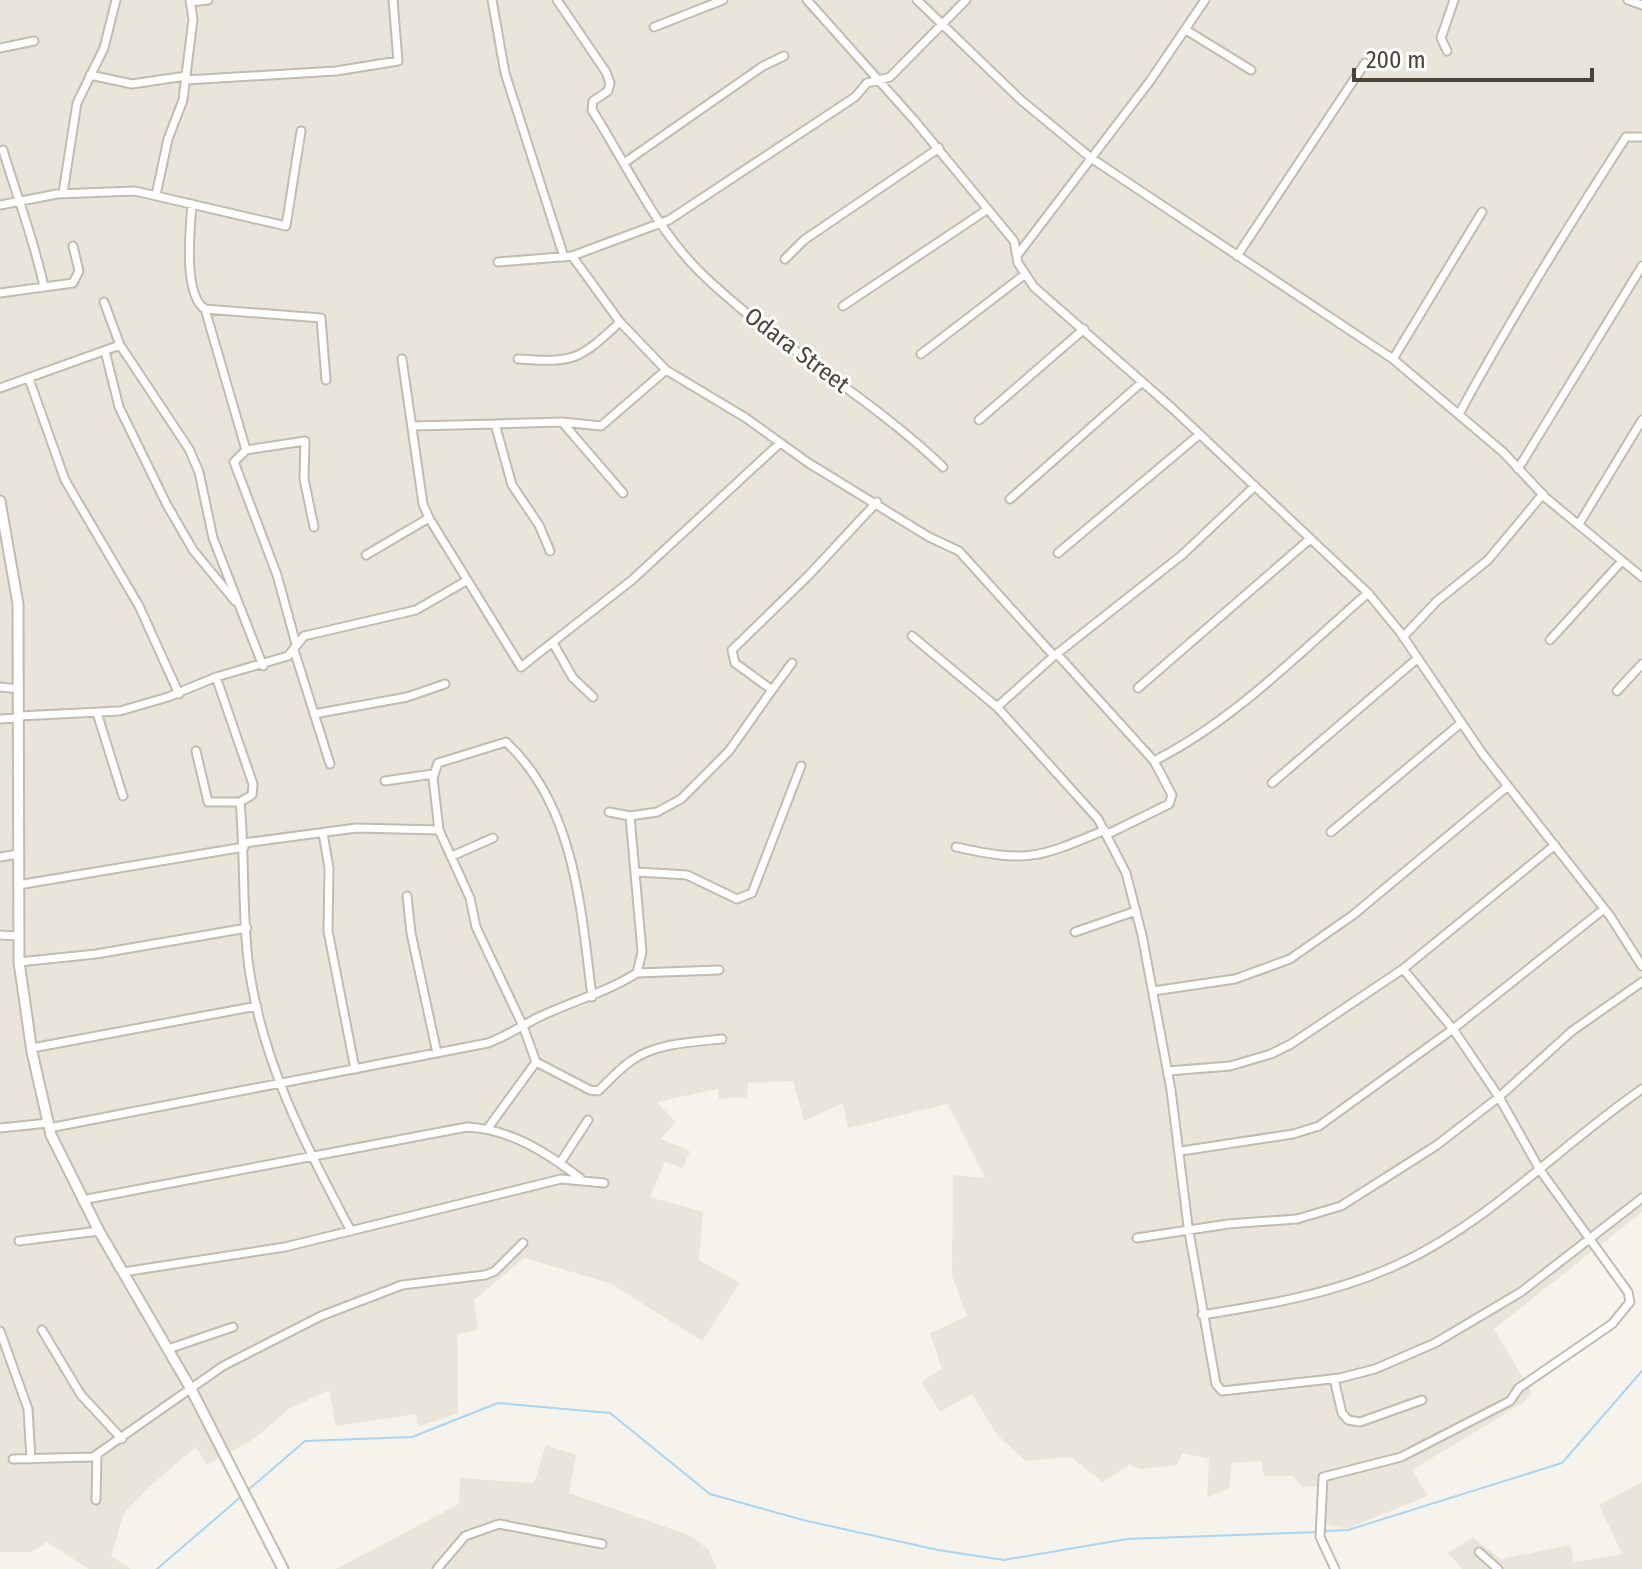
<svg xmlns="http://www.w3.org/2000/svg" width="1642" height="1569" font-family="'Fira Sans Condensed',sans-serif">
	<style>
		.residential { fill: #eae5da }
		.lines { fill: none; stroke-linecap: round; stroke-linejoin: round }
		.stream { stroke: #a9d4f2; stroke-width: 2 }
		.minor-casing { stroke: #c2bbae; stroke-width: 11 }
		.tertiary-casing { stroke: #c2bbae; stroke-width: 13 }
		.minor { stroke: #fff; stroke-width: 7 }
		.tertiary { stroke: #fff; stroke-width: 9 }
		.labels { text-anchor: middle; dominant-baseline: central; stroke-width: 6; stroke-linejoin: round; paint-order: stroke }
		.street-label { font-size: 24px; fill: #4b4439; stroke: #fff }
	</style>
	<rect width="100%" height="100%" fill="#f6f3ec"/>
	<path class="residential" d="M0,0h1642v1212l-148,117 38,64 -9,10 -111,67 16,26 -82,33 -31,-7 4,-36 -17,1 -9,-11h-29l-3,-15 -29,2 -3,25 -22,10 2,-39 -27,-6 -5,12 -36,4 -12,-4 -26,17 -32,-25 -45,4 -28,-25 -26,-42 -32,18 -19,-30 21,-13 -12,-36 37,-17 -15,-40 1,-101 32,3 -37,-74 -100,24 -5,-25 -39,18 -11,-40 -45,2 -1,14 -28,2 -1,-10 -61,13 19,20 -15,17 29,12 -7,17 -18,-6 -15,35 53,15 -4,48 41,23 -38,58 -92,-58 -86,-25 -50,42 4,30 -21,4 1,79 -40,14 -2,-13 -80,12 -7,-36 -40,19 -34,29 -48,27 -11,-18 -46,39 -26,27 -13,43 20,13h-42l-42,-27 -16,10h-31z
		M546,1445l30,10 -7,38 122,43 18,14 8,19h-381l123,-65 1,-26 74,5z
		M1642,1482v87h-180l-14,-16 25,-16 27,22 70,-14 4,17 48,-8 -23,-49z"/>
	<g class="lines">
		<path class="stream" d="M247,1491l58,-50 107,-4 86,-34 112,10 100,81 93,26 135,30 66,10 123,-21 190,-7
			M1324,1531l24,-1 214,-67 80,-92
			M157,1569l86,-74"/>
		<g class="minor-casing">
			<path id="minor" d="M492,0l13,73 59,184
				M557,0l49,72 4,11 -2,8 -15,10 -1,9c35,55 62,116 108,162 75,73 168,123 243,195
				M807,0l108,121 99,120 4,22 16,24 138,121 196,185 32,39 82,121 128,163 32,50
				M917,0l104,100 70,58 302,201 110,93 43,46 96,79
				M1628,0l14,5
				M191,2l17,-2
				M654,27l69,-27
				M1186,30l65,40
				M0,48l34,-7
				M1447,51l-6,-13 13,-38
				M90,75l42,9 54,-8
				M186,80l150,-9 62,-10 -5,-61
				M3,150c14,47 31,89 41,137
				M624,163l139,-97 21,-10
				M63,193l14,-90 27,-55 12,-48
				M156,195l12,-56 15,-39 10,-81 -3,-19
				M192,204c-2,25 -9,91 13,105l116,9 5,62
				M0,205l57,-11 78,-3 151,35 15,-95
				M1019,253l131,-172 55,-81
				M572,256l48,66 46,48 80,48 61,44 122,75 30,14 95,105
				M1237,256l128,-193
				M785,259l19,-19 135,-92
				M498,262l74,-6 97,-36 186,-123 12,-14 23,-6 76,-77
				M0,293l73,-10 6,-12 -6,-25
				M104,302l16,43 69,104 10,23 14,66 50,128
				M843,306l145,-97
				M205,309l41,141 -12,12 43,113 19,69
				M105,351l14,56 48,98 26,45 42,51
				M921,354l103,-79
				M402,359l21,145 6,14 92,149 111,-87 148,-137
				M518,359c57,4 61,1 102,-37
				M1393,359l89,-147
				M29,379l36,101 74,126 40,88
				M0,388l120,-43
				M1459,414c51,-94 108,-186 167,-277h16
				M979,420l105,-91
				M562,422l61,71
				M413,426l82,-2
				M246,450l59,-9 -1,38 10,48
				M1518,469l124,-203
				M1010,499l131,-116
				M1579,524l63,-104
				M550,551l-11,-26 -27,-40 -17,-61 67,-2 39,4 65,-56
				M1058,553l142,-119
				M366,555l63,-37
				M912,636l85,71 101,112 28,54 16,62 29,155 17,136 28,158 6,7 118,-13 35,-9 60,-26 86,-51 121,-94
				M1403,637l34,-36 51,-41 55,-66
				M1550,640l72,-79
				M553,643l20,35 20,19
				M294,650l36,114
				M1057,654l97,107 18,34 -3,9 -61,30
				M216,677l37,107 -1,11 -12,7c5,52 2,106 8,158 12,98 57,185 103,271
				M0,687l19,2
				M1138,688l172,-149
				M772,690l20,-27
				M1617,691l25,-27
				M997,707l57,-51 128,-101 73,-69
				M97,713l26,83
				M314,714l93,-17 38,-13
				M19,716l101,-5 48,-14 48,-20 72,-21 16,-20 112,-26 50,-29
				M0,719l19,-1
				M196,751l12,51h32
				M1154,761c81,-41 146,-109 214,-168
				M385,781l48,-7
				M1272,783l146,-125
				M630,816l27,-4 24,-13 48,-48 43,-61 -37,-27 -3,-13 77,-75 68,-73
				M1331,832l130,-109
				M323,833l6,35 -1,63 27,138
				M244,843l112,-15 83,2
				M956,847c72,16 82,11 149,-17
				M452,856l41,-18
				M0,857l18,-3
				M637,872l50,3 50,24 15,-6 49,-127
				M18,885l226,-38
				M407,896l4,37 26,120
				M1075,932l61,-21
				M0,935l18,1
				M19,962l77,-8 151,-26
				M637,973l82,-3
				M1153,991l82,-12 55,-20 63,-44 155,-129
				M32,1048l225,-42
				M536,1062l54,28 8,1c11,-10 21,-22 33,-30 24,-18 62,-19 91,-22
				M1168,1071l62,-5 41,-12 20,-10 112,-75 152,-124
				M0,1128l48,-5
				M49,1128l439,-85c19,-7 33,-17 51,-26 33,-16 66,-24 98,-44l5,-21 -12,-136 -21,-4
				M488,1128l48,-66 -13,-36 -47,-99 -6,-29 -31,-68 -6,-52 5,-15 68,-21c69,64 75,167 86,255
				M1181,1151l112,-17 26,-8 134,-97 151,-120
				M560,1163l28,-43
				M82,1200l385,-73c43,2 79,25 113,51
				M1137,1238l91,-14 69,-5 44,-13 96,-61 62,-48 73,-66 70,-49
				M19,1241l80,-10
				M123,1272l162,-25 276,-68 43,4
				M1202,1315c64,-10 129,-21 188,-47 95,-41 168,-121 252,-179
				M42,1330l39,65 41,44
				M0,1331l28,78 3,50
				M168,1349l65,-22
				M1334,1379l8,34 6,7 12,2 62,-22
				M13,1459l80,-2 130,-91 98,-50 81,-31 83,-10 10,-4 28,-28
				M96,1500l1,-45
				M1479,1552l19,17
				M437,1569l28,-33 34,-12 103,20
				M1335,1569l-15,-32 3,-60 78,-20 109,-56 9,-13 93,-64 18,-22 -2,-10 -88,-122 -41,-73 -46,-68 -50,-60"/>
		</g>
		<g class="tertiary-casing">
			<path id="tertiary" d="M0,501l18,103 1,358 13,90 19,83 48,96 92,158 92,180"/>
		</g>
		<use href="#minor" class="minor"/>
		<use href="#tertiary" class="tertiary"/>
	</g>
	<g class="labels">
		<g class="street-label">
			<text transform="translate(797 350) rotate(37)">Odara Street</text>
		</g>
	</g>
	<path d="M1354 68v12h238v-12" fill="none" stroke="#4b4439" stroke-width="4"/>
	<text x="1366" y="68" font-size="24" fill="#4b4439" stroke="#ffffff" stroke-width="6" paint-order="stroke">200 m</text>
</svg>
